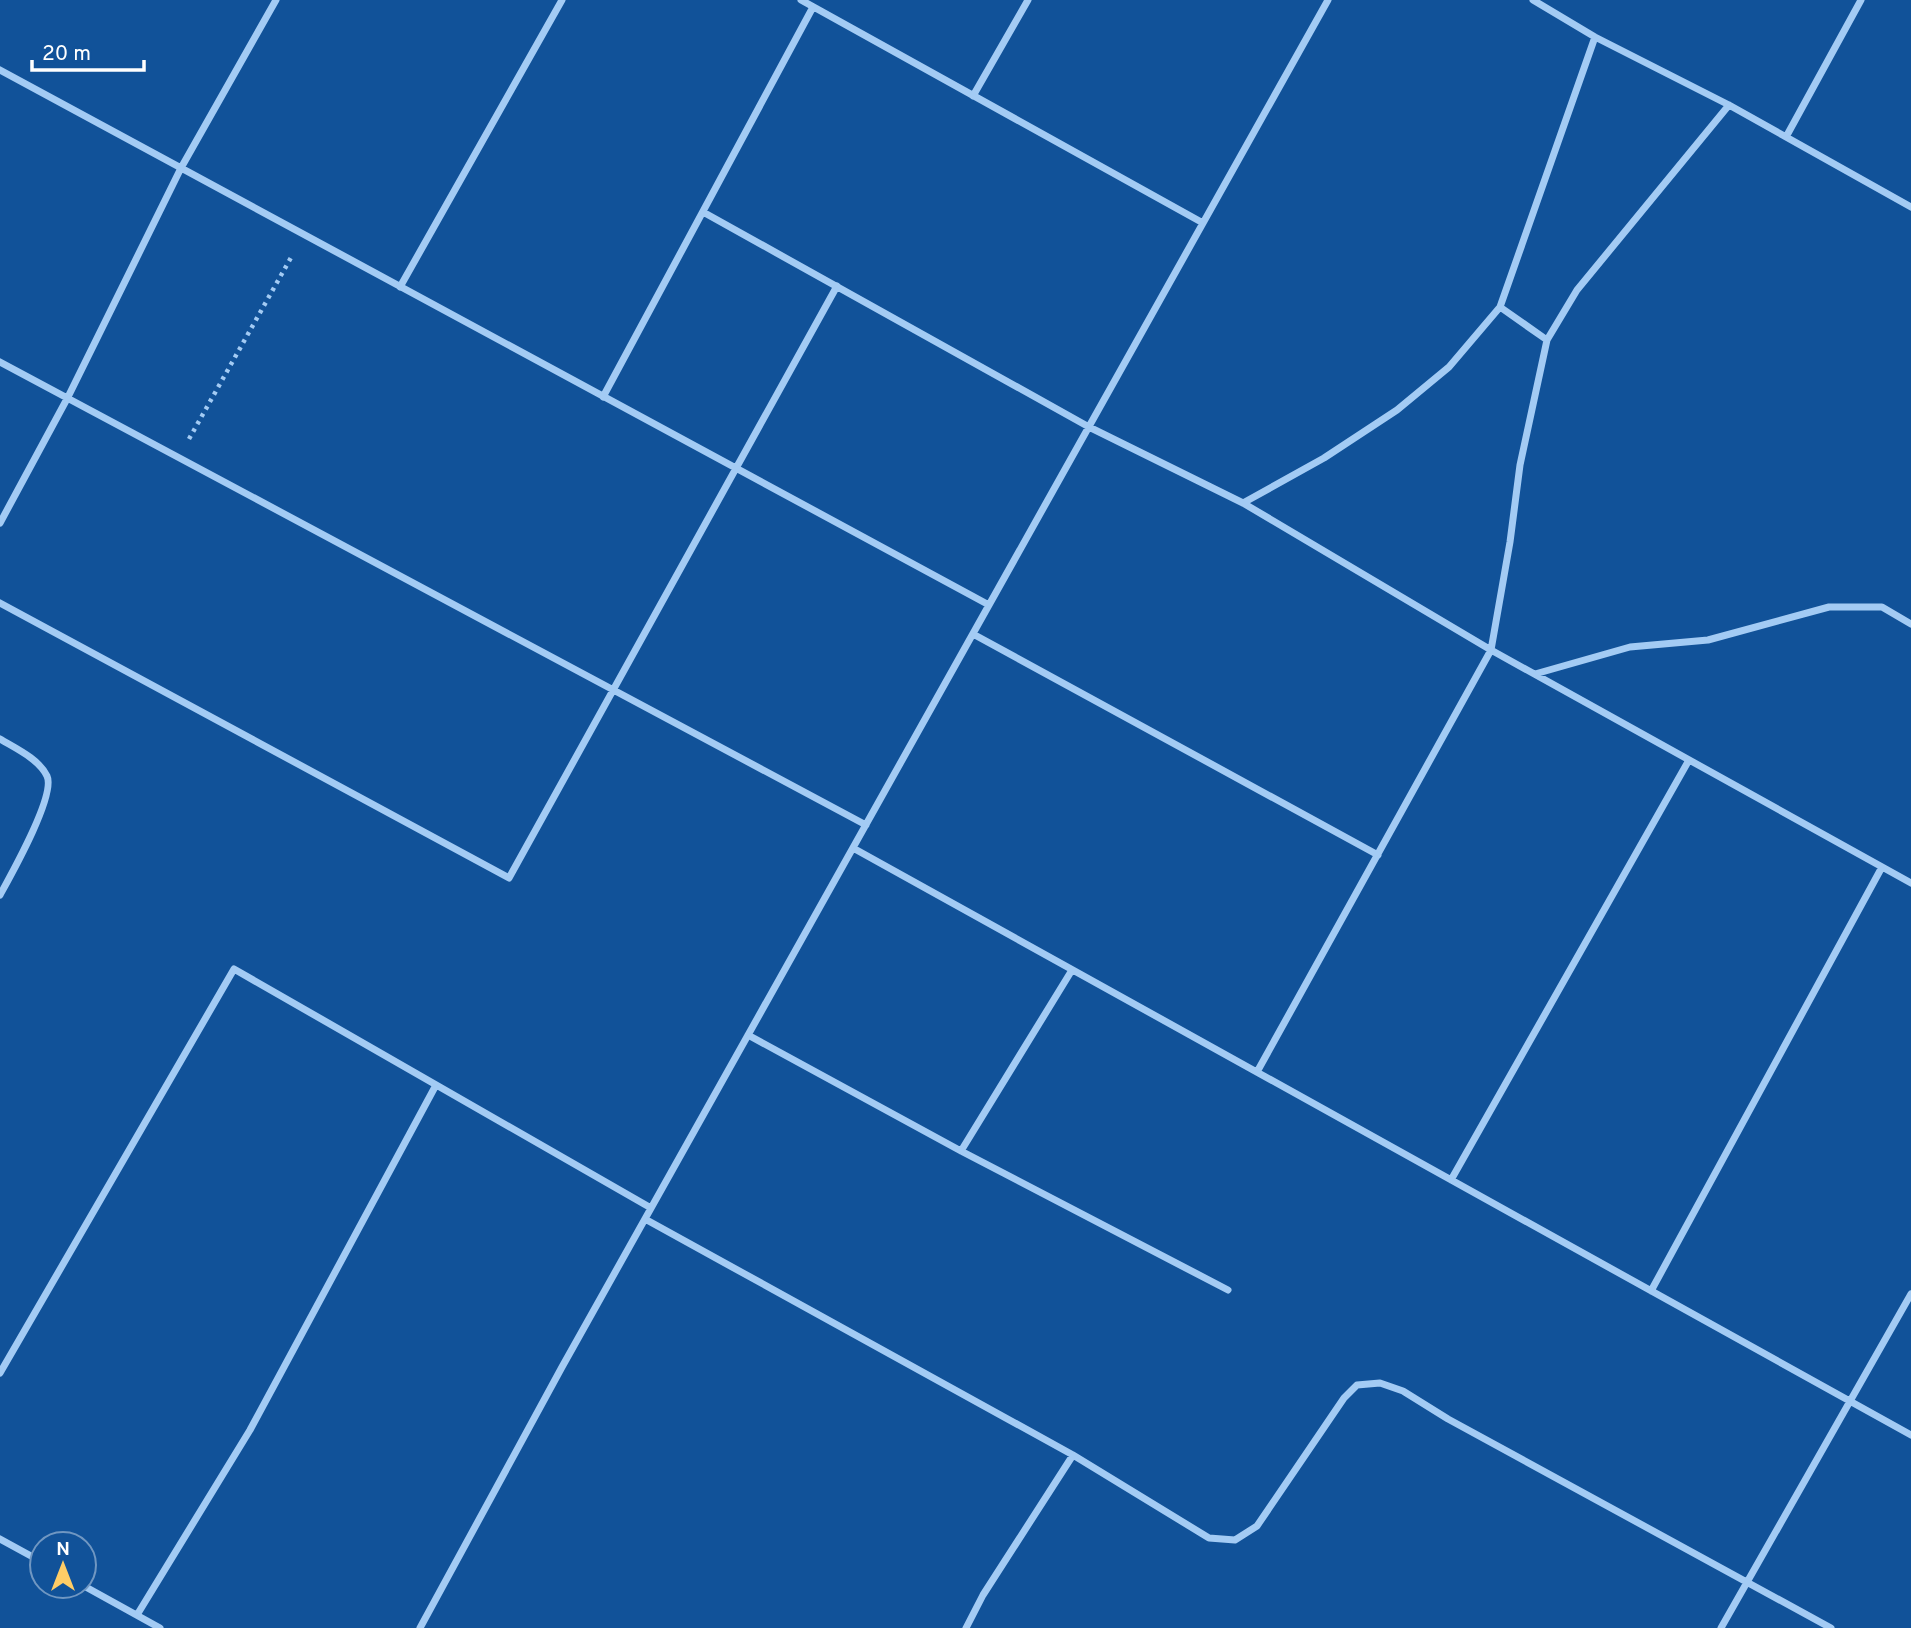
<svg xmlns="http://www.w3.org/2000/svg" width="1911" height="1628" font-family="Overpass,sans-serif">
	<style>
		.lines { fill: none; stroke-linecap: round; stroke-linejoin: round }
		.path { stroke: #a3cbf4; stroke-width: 4.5; stroke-dasharray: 3.5 5; stroke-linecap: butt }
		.minor { stroke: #a3cbf4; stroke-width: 7 }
	</style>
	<rect width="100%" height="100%" fill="#115299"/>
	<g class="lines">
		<path class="path" d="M189,439l104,-185"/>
		<path class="minor" d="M801,0l402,223
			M1533,0l62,37 134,68 182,102
			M0,70l989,535
			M973,96l55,-96
			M1786,137l75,-137
			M703,212l386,215 154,76 248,147 420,233
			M400,287l162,-287
			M1500,307l47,33
			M0,362l866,463
			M603,397l210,-390
			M1243,503l81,-45 73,-48 52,-43 51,-60 95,-270
			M0,523l68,-126 113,-229 95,-168
			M0,603l509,275 328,-592
			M973,634l405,221
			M1535,674l95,-27 78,-7 121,-33h53l29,17
			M0,739c15,9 39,20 47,37 9,19 -36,99 -47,119
			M853,848l1058,587
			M748,1035l213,116 267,139
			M1257,1072l234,-422 19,-108 10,-77 27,-125 30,-50 152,-185
			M961,1151l111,-181
			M1451,1180l238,-420
			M645,1219l428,236 136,83 26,2 22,-14 87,-128 13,-13 23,-2 23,8 45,28 383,209
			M1651,1291l231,-424
			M0,1373l234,-404 417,239
			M0,1539l42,23
			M84,1586l76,42
			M137,1615l113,-185 186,-345
			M420,1628l142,-261 766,-1367
			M966,1628l17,-33 90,-140
			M1721,1628l190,-334"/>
	</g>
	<g transform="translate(63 1565)"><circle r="33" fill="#115299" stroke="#7097c2" stroke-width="2"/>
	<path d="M0-5L12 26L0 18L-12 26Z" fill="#ffcd66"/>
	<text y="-10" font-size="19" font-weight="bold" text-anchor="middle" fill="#ffffff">N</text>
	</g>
	<path d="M32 60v10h112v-10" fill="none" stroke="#ffffff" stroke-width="3.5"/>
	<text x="42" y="60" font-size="21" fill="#ffffff" stroke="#115299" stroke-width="5" paint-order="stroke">20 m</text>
</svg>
